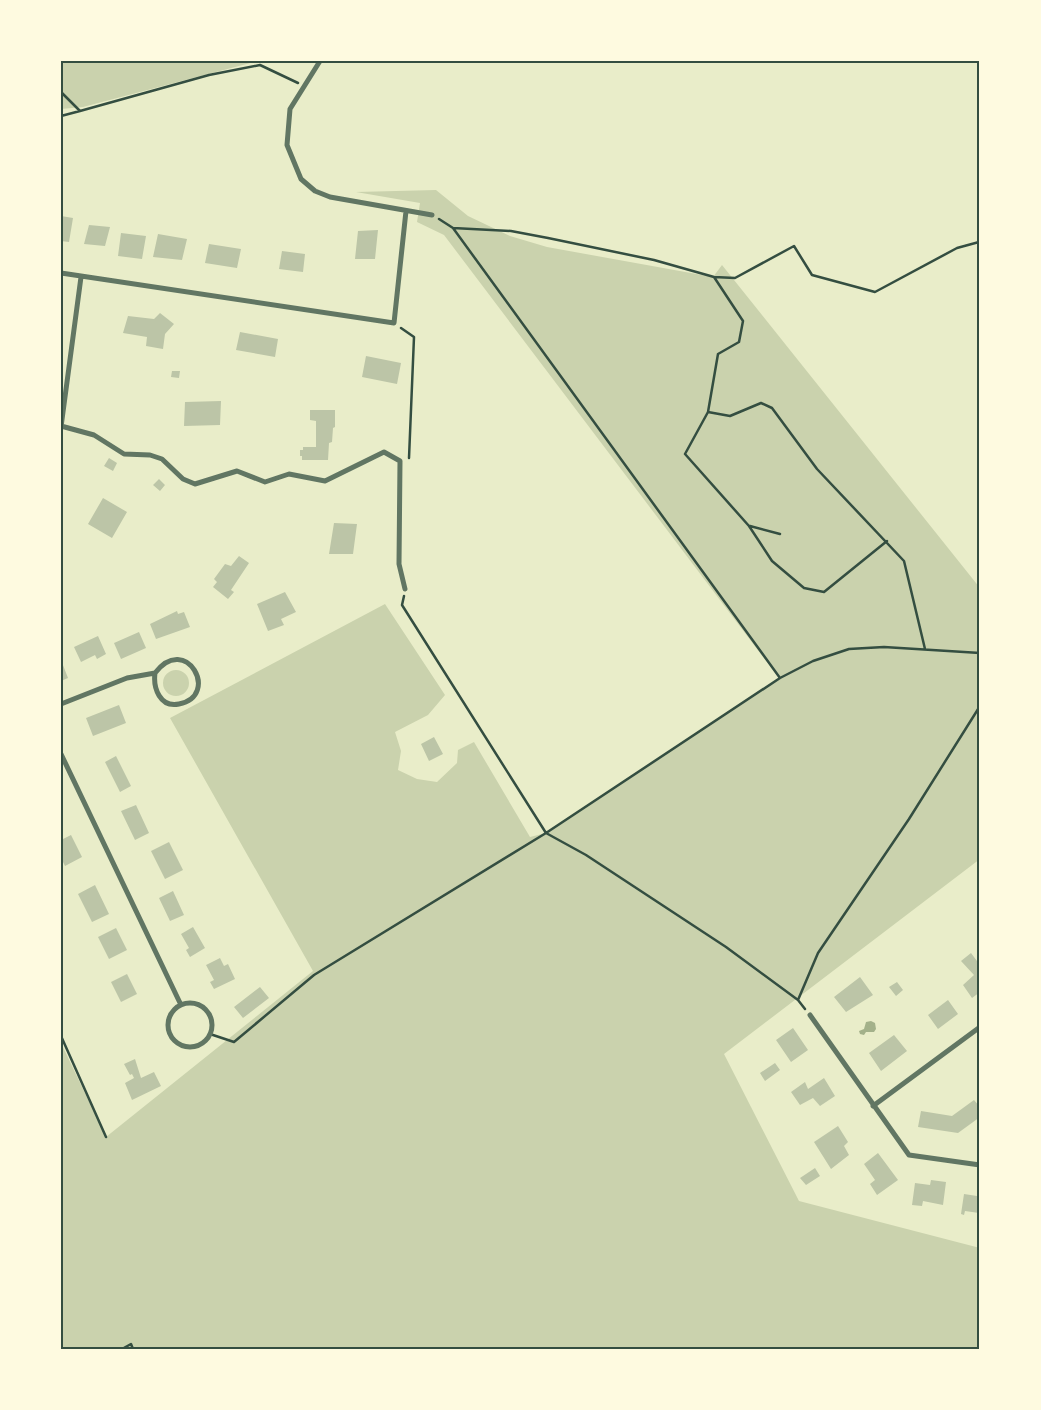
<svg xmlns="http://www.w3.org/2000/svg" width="1041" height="1410" font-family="Ubuntu,sans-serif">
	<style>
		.green { fill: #cad2ad }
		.water { fill: #a3b18a }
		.building { fill: #bcc5a7 }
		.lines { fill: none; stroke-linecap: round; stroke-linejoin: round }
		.path { stroke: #344e41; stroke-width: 2.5 }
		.minor { stroke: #617663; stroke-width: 5 }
		.neatline { fill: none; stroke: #344e41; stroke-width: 2 }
	</style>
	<rect width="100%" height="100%" fill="#e9edc9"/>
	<path class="green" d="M61,61h197l-175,46 -22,2z
		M436,190l32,26 42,20 37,11 166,30 9,-12 258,323v271l-256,195 75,147 181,47v101h-919v-306l45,94 207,-166 -143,-253 215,-114 60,91 -17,20 -33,17 6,19 -3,19 19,9 20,3 20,-19 1,-13 16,-8 56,95 16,-4 233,-155 -335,-443 -27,-13 3,-19 -64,-11z
		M163 683a13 13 0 1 1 26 0a13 13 0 1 1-26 0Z"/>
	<path class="water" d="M871,1021l4,2 1,6 -2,3h-8l-2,3 -4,-1 -1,-3 5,-2 2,-7z"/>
	<path class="building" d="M61,216l12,2 -4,24 -8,-1z
		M89,225l21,2 -5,19 -21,-2z
		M378,230l-3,29h-20l3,-28z
		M121,233l25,3 -4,23 -24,-3z
		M158,234l29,5 -5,21 -29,-3z
		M209,244l32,5 -4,19 -32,-5z
		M282,251l23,3 -2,18 -24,-3z
		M160,313l14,11 -9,10 -2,15 -17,-3 1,-9 -24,-4 5,-17 26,3z
		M240,332l38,7 -3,18 -39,-7z
		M366,356l35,7 -4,21 -35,-7z
		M172,371h8l-1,7 -8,-1z
		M221,401l-1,24 -36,1 1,-24z
		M310,410h25v17l-2,1 -1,14 -3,1 -1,17h-26v-4h-2v-6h3v-3h13v-26l-6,-1z
		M109,458l8,5 -4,8 -9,-5z
		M159,479l6,6 -5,6 -7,-6z
		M103,498l24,14 -15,26 -24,-14z
		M334,523l23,1 -4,30h-24z
		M239,556l10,7 -18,27 3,2 -6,7 -15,-12 4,-5 -3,-3 11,-15 6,2z
		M285,592l11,20 -15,7 3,6 -16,6 -11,-27z
		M177,611l1,3 6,-2 6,15 -34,12 -6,-15z
		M139,632l7,16 -25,11 -7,-16z
		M98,636l8,18 -9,5 -2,-4 -14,7 -7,-15z
		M61,660l7,18 -7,3z
		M119,705l7,18 -33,13 -7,-18z
		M434,737l9,17 -14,7 -8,-17z
		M116,756l15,30 -11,6 -15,-30z
		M136,805l13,28 -14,7 -14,-29z
		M71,835l11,22 -17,9 -4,-8v-18z
		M169,842l14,28 -18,9 -14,-28z
		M95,885l14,29 -17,8 -14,-28z
		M173,891l11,24 -14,6 -11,-23z
		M193,927l12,21 -15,9 -4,-7 3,-2 -8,-14z
		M116,928l11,22 -18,9 -11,-22z
		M971,953l9,12v27l-8,6 -9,-13 11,-10 -13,-14z
		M220,958l4,8 4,-2 7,15 -21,10 -4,-7 4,-2 -8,-15z
		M127,974l10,20 -16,8 -10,-20z
		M860,977l13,18 -27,17 -12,-15z
		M897,982l6,8 -7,6 -7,-9z
		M260,987l9,11 -26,20 -9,-11z
		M948,1000l10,14 -20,15 -10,-14z
		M793,1028l15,22 -17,12 -15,-22z
		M894,1035l13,16 -26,20 -12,-18z
		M135,1059l6,19 13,-6 7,14 -29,14 -7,-17 9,-5 -2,-4 -2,1 -6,-11z
		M775,1063l5,7 -15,11 -5,-8z
		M824,1078l11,18 -15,10 -7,-8 -13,7 -9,-13 14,-10 3,7z
		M974,1100l6,7v10l-22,16 -40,-6 3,-16 31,5z
		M838,1126l10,16 -4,4 5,9 -18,14 -17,-27z
		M878,1153l20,27 -21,15 -7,-11 5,-4 -11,-16z
		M815,1168l5,8 -14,9 -6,-7z
		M931,1180l15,2 -3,23 -20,-4 -1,5 -10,-1 3,-22 15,2z
		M964,1194l13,2 3,-2 -1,19 -14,-2 -1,4 -3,-1z"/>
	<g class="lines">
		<path class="path" d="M61,92l19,19 129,-36 51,-10 38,18
			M61,116l19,-5
			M439,219l14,9 58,3 37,7 106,22 60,17 21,1 59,-32 18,29 63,17 82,-44 22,-6
			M453,228l327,450
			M714,277l29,44 -4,21 -21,12 -10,58 22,4 31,-13 11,5 45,61 87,92 21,88
			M401,328l13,9 -5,121
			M708,412l-23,42 64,72 23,35 32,27 20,4 63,-51
			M750,526l30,8
			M404,596l-2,9 144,228 234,-155 33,-17 36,-12 35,-2 96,6
			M805,1009l-7,-9 20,-47 91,-134 71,-113
			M210,1034l24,8 80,-67 232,-142 40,22 140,92 72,53
			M61,1036l45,101
			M122,1349l9,-5 2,5"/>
		<path class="minor" d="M320,61l-30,48 -3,36 14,34 14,12 15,6 102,18
			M61,273l333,50 12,-112
			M61,426l33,9 30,19 26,1 12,4 21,20 12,5 42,-13 28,11 24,-8 36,7 59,-29 16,9 -1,103 6,25
			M61,427l20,-150
			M61,704l66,-26 28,-5c31,-41 66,23 24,31 -19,4 -26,-16 -24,-31
			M61,754l120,251
			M168 1025a22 22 0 1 1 44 0a22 22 0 1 1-44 0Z
			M810,1015l99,140 71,10
			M873,1106l107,-79"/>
	</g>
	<rect width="1041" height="1410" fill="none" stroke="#fefae0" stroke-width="125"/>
	<rect x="62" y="62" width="916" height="1286" class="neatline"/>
</svg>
